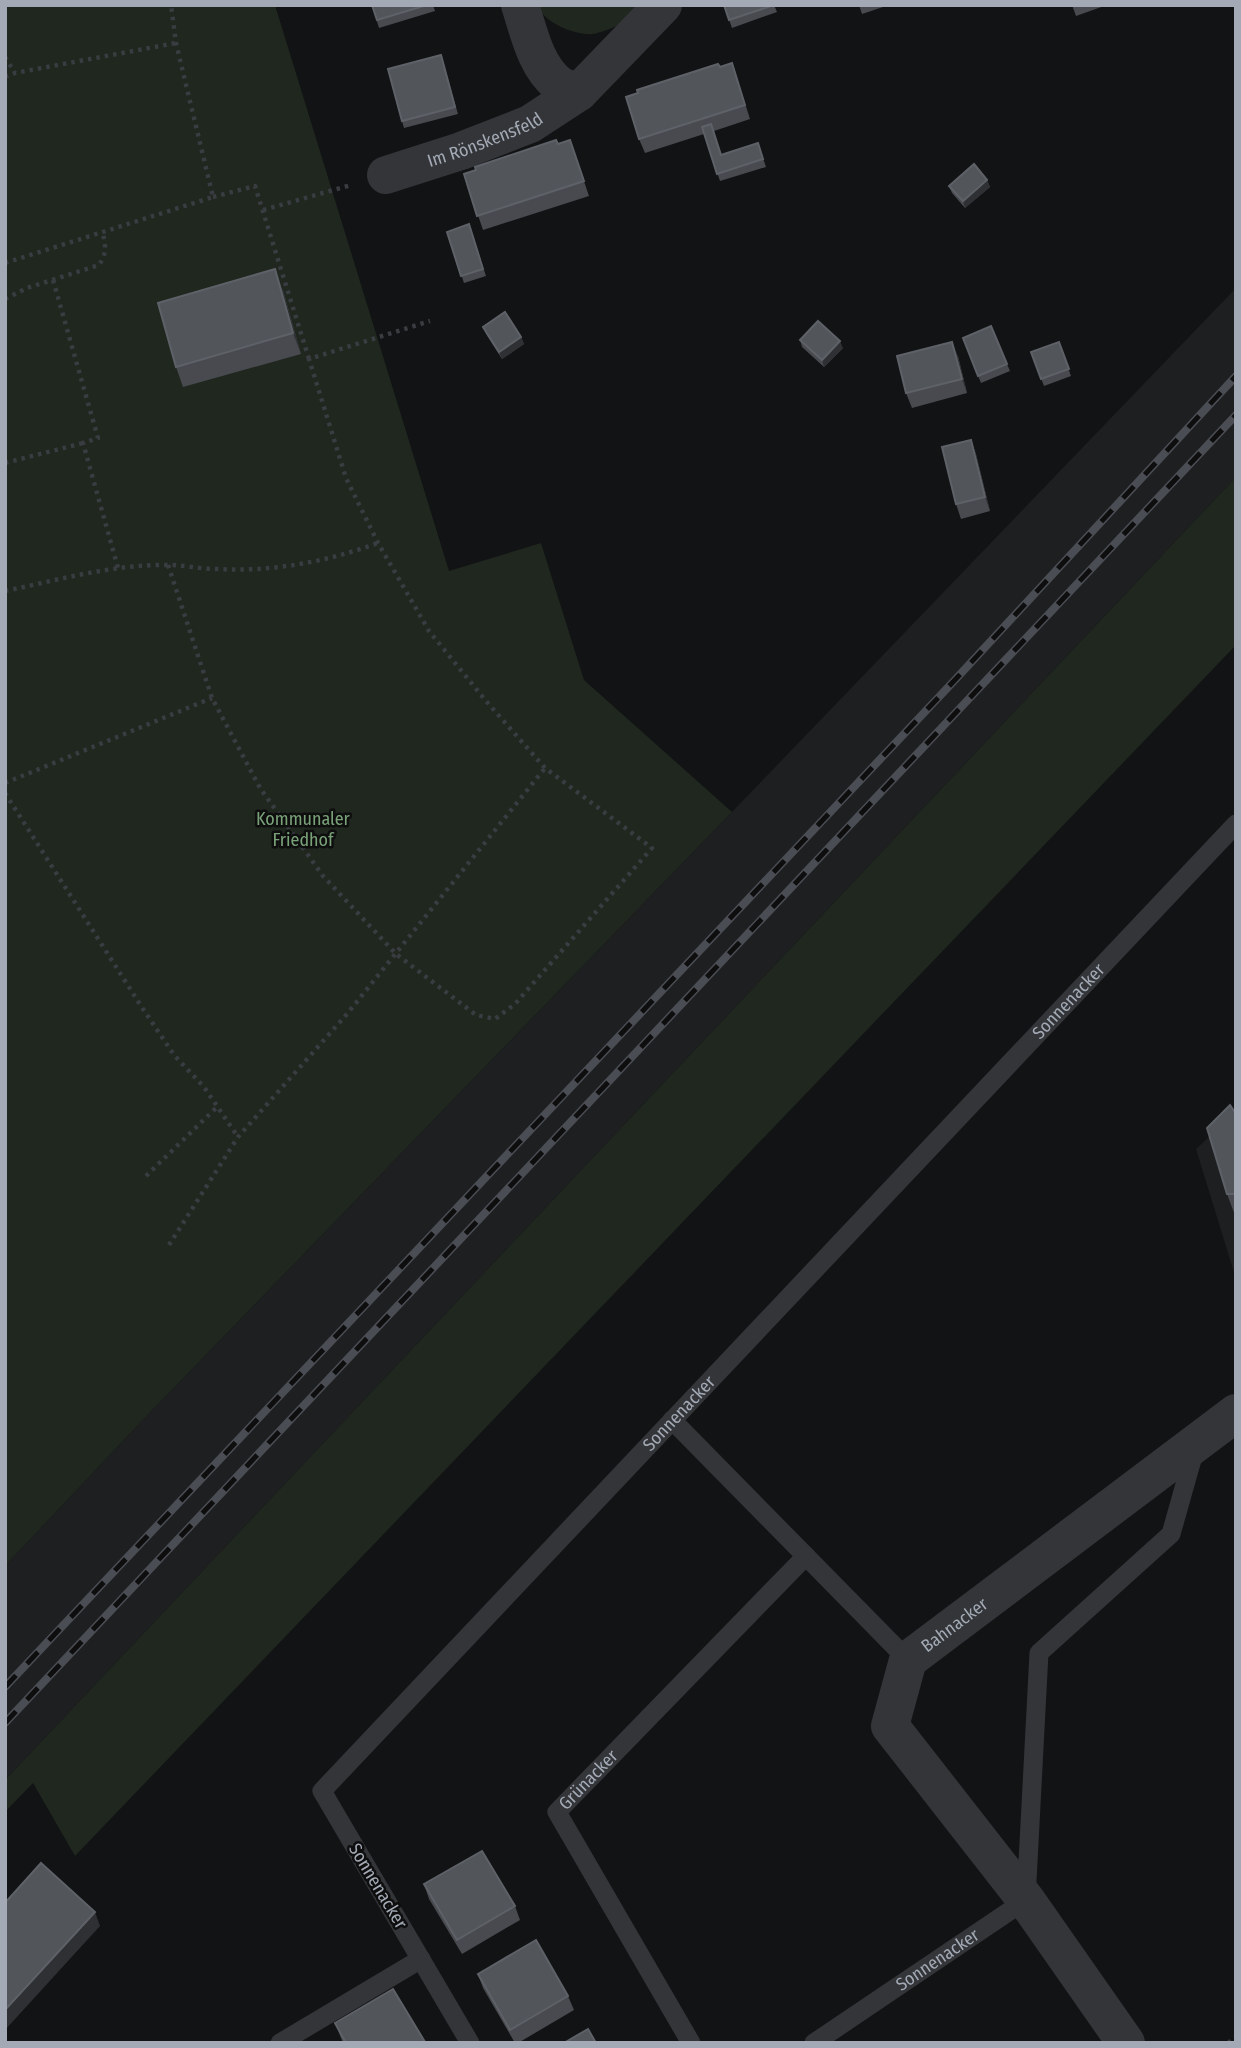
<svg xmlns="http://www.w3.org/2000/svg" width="1241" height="2048" font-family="'Fira Sans Condensed',sans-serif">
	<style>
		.built { fill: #1e1f21 }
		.green { fill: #1f271f }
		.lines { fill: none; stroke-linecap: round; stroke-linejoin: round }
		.path { stroke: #393c40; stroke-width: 4.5; stroke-dasharray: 3.5 5; stroke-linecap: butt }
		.lane { stroke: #333539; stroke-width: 19 }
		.street { stroke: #333539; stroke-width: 38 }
		.rail-casing { stroke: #4a4d53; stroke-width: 8 }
		.rail { stroke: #0e0e0f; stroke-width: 5; stroke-dasharray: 16; stroke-linecap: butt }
		.wall { fill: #484a4f }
		.shaded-wall { fill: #2e3033 }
		.building { fill: #52555a; stroke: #5e6268; stroke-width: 2 }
		.labels { text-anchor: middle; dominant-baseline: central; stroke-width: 5; stroke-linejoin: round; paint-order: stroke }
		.street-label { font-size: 18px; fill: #a3aab5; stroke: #0e0e0f }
		.park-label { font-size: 18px; fill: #7aa279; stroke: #0e0e0f }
	</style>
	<rect width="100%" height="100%" fill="#121314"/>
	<path class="built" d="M1236,288v189l-1231,1303v-214l134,-142 593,-612z
		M1236,1112v167l-40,-130z"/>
	<path class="green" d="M5,5h270l174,566 92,-28 43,137 148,132 -593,612 -134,142z
		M537,5h101c-6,6 -12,16 -19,20 -7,3 -19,8 -26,9 -18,2 -50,-12 -56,-29z
		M1236,477v168l-1161,1211 -42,-73 -28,29v-32z"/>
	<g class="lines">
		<path class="path" d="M5,57l10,16
			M5,77l10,-4 161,-30
			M213,197l42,-11 54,173
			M263,210l88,-25
			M5,263l208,-66 -37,-154 -5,-38
			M53,280l45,158 -15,5 35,125
			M5,299l22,-11 72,-23c8,-12 7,-20 3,-34
			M5,463l78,-20
			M168,565l44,133 48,90 63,88 73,78 80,61 19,4 20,-15 137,-156 -107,-80 -59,-67 -57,-70 -51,-88 -32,-65 -37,-119 121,-38
			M5,591c53,-11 109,-27 163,-26 16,0 32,4 48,4 56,3 110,-7 162,-26
			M5,783l207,-85
			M5,793l136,213 33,49 30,32 34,50
			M146,1176l71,-69
			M169,1245l69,-108 109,-123 198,-246
			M1228,2043l8,-6"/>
		<g class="lane">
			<path d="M672,1420l236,240"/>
			<path d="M280,2043l141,-84"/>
			<path id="s1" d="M470,2043l-148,-252 914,-967"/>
			<path id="s2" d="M691,2043l-134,-231 249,-256"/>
			<path id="s3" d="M814,2043l212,-143 13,-247 132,-119 24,-85"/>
		</g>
		<g class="street">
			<path d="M520,5c9,27 15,60 38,79 6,4 14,6 21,8l84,-87"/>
			<path id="s4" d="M386,175l75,-24 69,-27 49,-32"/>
			<path id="s5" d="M1126,2043l-100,-143 -136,-174 18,-66 328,-247"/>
		</g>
		<g class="rail-casing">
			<path id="rail" d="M5,1687l948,-1005 283,-306
				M5,1723l1231,-1308"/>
		</g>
		<use href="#rail" class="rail"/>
	</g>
	<path class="wall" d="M372,5h61l2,6 -56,17z
		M724,5h50l3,7 -45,16z
		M859,5h30l-27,9z
		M1072,5h35l-31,11z
		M441,55l17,59 -54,14 -2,-7z
		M720,67l17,11 13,41 -36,12 7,24 37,-12 8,24 -46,14 -16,-47 -59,19 -6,-14z
		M570,140l19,56 -106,34 -19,-56z
		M987,180l3,7 -25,21 -13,-15 -3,-7z
		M469,224l17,52 -22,7 -17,-51z
		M283,290l18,64 -118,33 -7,-20z
		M991,326l19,45 -29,12 -18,-45z
		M483,327l38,10 3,7 -22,15 -16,-25z
		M800,340l43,8 -19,19 -22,-20z
		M1059,342l12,34 -27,10 -13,-34z
		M958,356l9,37 -55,15 -6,-15z
		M971,440l5,14 14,57 -29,8 -5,-15z
		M1236,1114v104l-9,-24z
		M424,1884l91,22 5,14 -58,34 -33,-55z
		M478,1974l90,22 6,14 -56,33h-3l-32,-55z
		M335,2023l90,20h-82z"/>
	<path class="shaded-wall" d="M987,180l3,7 -25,21 -2,-7z
		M275,269l8,21 18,64 -8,-21z
		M521,337l3,7 -22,15 -3,-7z
		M840,341l3,7 -19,19 -2,-7z
		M952,342l6,14 9,37 -5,-14z
		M971,440l5,14 14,57 -5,-14z
		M95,1912l5,14 -95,104v-20z"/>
	<path class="building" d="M372,5h55l-50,15z
		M724,5h50l-45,15z
		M441,55l14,52 -53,14 -14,-52z
		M732,63l13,42 -106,34 -13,-42 12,-4 -1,-3 81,-26 2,3z
		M711,124l10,31 37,-12 5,16 -46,15 -15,-47z
		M556,140l2,4 12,-4 14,41 -107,35 -13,-42 12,-4 -1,-3z
		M974,164l13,16 -24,21 -14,-15z
		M469,224l14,45 -22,7 -14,-44z
		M275,269l18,64 -117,34 -18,-64z
		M505,312l16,25 -22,15 -16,-25z
		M818,321l22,20 -18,19 -22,-20z
		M991,326l16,38 -29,12 -15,-38z
		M952,342l10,37 -56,14 -9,-37z
		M1059,342l10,27 -28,10 -10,-27z
		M971,440l14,57 -29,7 -14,-57z
		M1230,1105l6,9v80h-9l-20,-66z
		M482,1851l33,55 -58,34 -33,-56z
		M41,1863l54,49 -90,98v-107z
		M536,1940l32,56 -58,34 -32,-56z
		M393,1989l32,53 -79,1 -11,-20z
		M588,2029l8,14h-32z"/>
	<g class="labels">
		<g class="street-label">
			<text stroke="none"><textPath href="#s4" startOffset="105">Im Rönskensfeld</textPath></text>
			<text stroke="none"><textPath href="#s1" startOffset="1379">Sonnenacker</textPath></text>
			<text stroke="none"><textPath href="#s1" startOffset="812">Sonnenacker</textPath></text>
			<text stroke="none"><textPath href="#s5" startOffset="522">Bahnacker</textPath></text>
			<text stroke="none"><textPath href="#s2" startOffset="312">Grünacker</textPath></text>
			<text transform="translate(378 1886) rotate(59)">Sonnenacker</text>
			<text stroke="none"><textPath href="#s3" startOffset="149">Sonnenacker</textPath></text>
		</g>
		<g class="park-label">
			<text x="303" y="819">Kommunaler<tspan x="303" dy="21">Friedhof</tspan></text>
		</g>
	</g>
	<rect width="1241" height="2048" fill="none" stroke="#a3aab5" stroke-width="14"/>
</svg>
